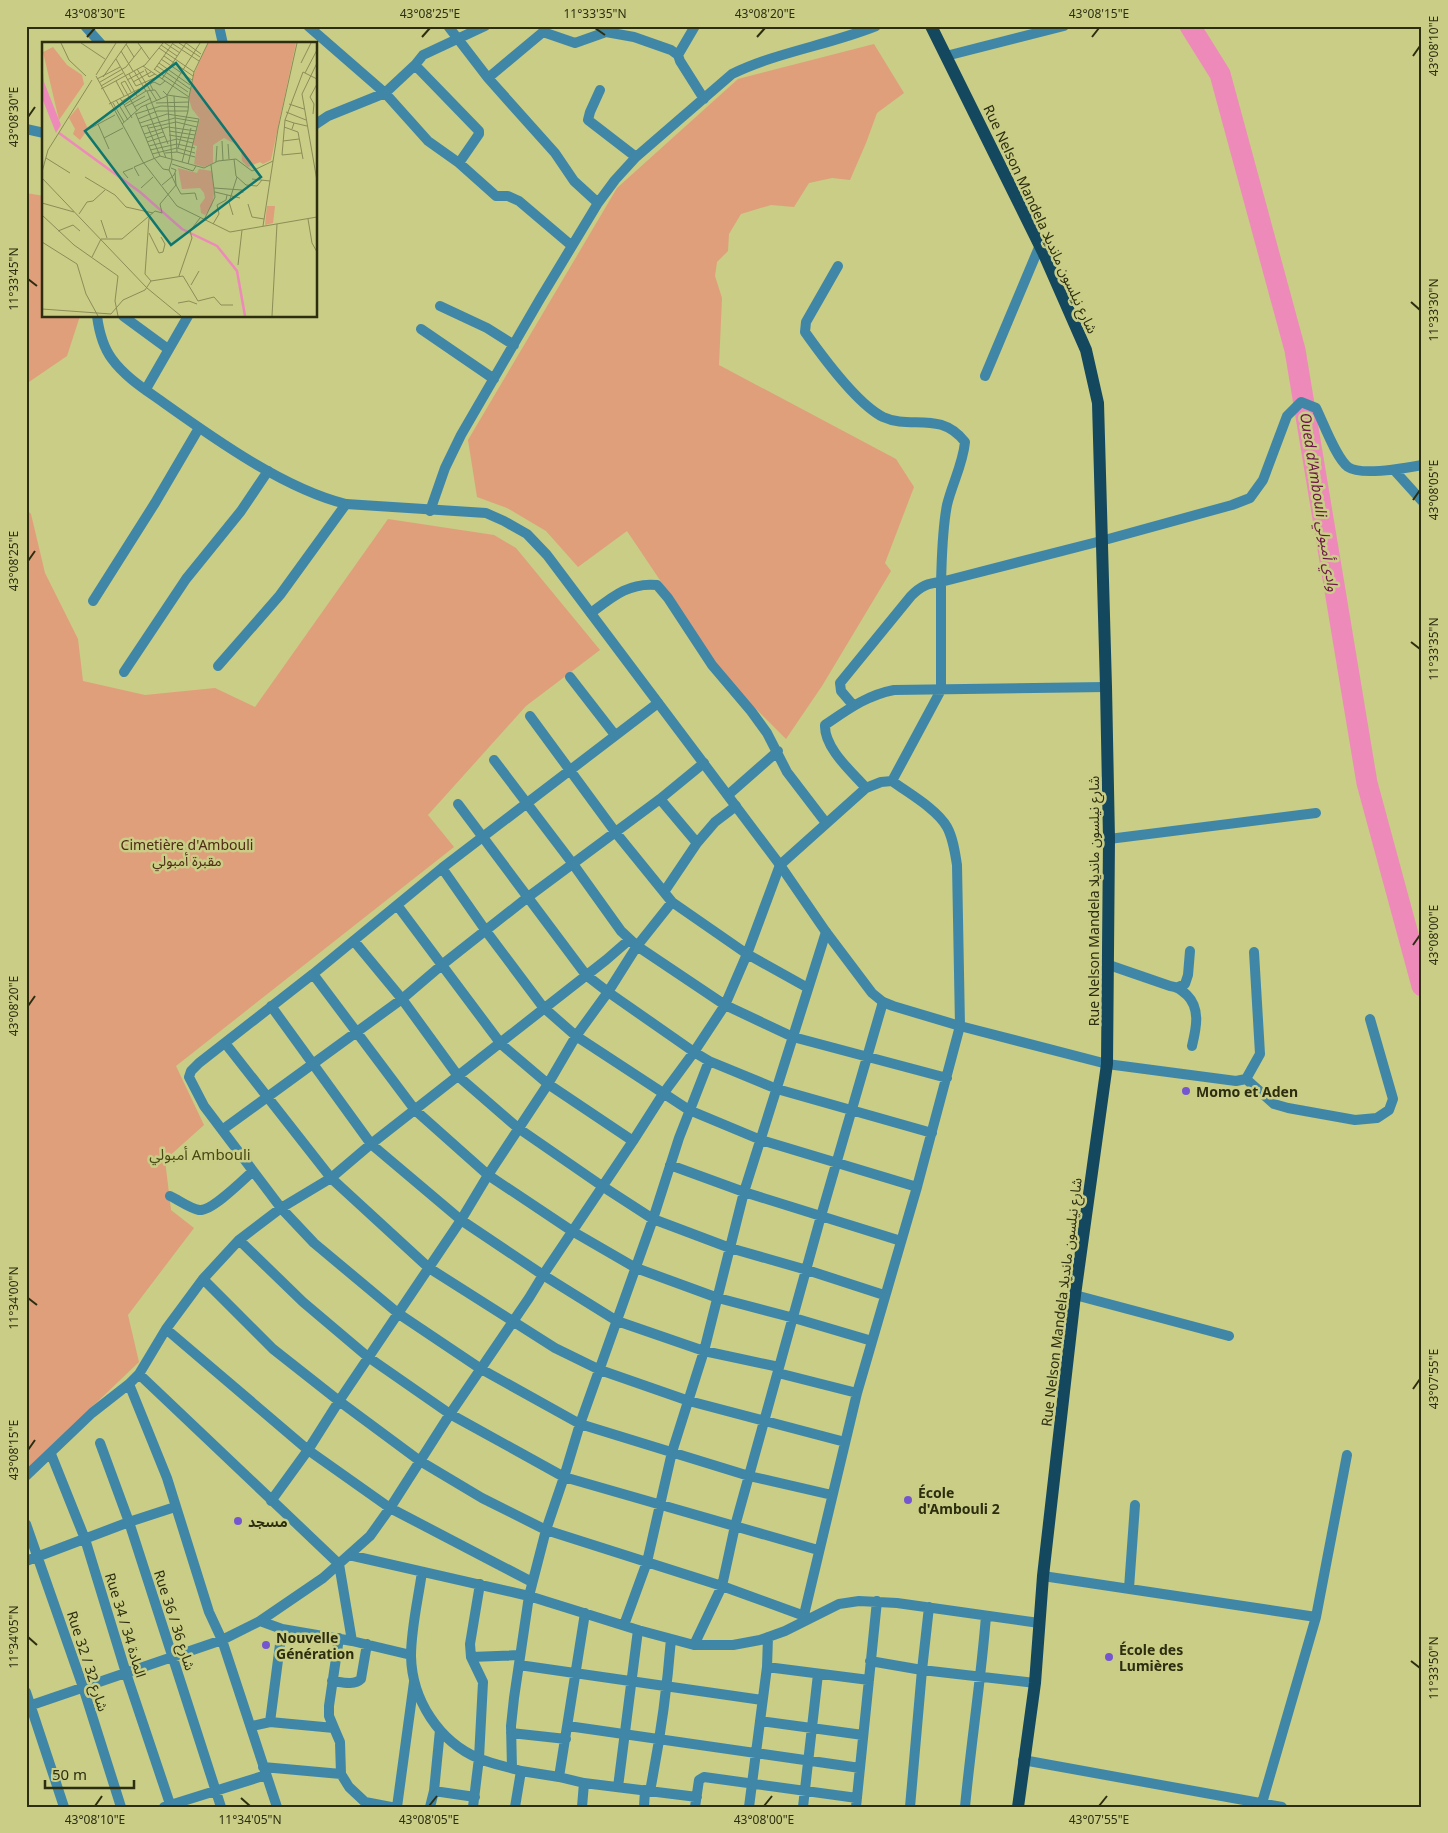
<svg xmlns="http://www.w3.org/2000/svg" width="1448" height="1833" font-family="'Noto Sans','Noto Sans Arabic',sans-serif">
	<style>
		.green { fill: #df9f7b }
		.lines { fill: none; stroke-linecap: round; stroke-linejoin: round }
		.river { stroke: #ee8aba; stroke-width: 21 }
		.minor { stroke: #4087a7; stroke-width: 10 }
		.tertiary { stroke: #4087a7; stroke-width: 10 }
		.primary { stroke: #14485e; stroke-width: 12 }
		.ticks { fill: none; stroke: #2d2e10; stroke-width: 2 }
		.poi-dot { fill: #7556d0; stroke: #c9cd85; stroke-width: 2 }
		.labels { text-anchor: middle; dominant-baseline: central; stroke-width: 5; stroke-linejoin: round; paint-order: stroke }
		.street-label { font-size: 14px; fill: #2d2e10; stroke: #c9cd85 }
		.park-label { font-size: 14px; fill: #512c15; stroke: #c9cd85 }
		.poi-label { font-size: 14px; font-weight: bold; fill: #2d2e10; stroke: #c9cd85; text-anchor: start }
		.water-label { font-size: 15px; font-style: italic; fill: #6e1748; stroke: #c9cd85 }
		.neighbourhood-label { font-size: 15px; fill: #494a13; stroke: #c9cd85 }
		.inset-river { fill: none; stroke: #ee8aba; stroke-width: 2.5 }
		.inset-road { fill: none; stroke: #8b8d56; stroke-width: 1 }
		.view { fill: #0f766e; fill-opacity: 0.15; stroke: #0f766e; stroke-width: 2.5 }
		.inset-edge { fill: none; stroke: #2d2e10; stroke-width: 2.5 }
		.neatline { fill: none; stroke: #2d2e10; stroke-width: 2 }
		.ticks-label { font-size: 12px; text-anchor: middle; fill: #2d2e10 }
	</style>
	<rect width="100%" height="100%" fill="#c9cd85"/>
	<path class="green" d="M874,44l30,49 -27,20 -11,30 -16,37 -18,-2 -23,5 -15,24 -23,-2 -30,9 -12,20 -1,17 -11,11 -2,14 7,22 -3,67 177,94 18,28 -29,76 6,8 -69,115 -36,53 -59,-59 -100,-149 -49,36 -32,-36 -39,-23 -30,-11 -9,-57 149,-252 121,-109z
		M26,193l18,3v120h36l-13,40 -41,28z
		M26,509l5,5 14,59 33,66 5,42 62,14 70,-7 40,19 133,-188 106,16 22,13 84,102 -74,56 -98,109 26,32 -278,219 28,59 -39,35 6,50 23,18 -66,87 11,47 -113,108z"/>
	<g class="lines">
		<path class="river" d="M1190,26l30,48 75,276 72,433 55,203"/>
		<path class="minor" d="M85,26l16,18
			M219,26l4,18
			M308,26l77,67 43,48 31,22 37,33h12l11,5 53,45
			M448,26l40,52 67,75 19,28 24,22
			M678,55l17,-29
			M946,56l118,-30
			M415,65l64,66v3l-20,29
			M488,78l55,-46 32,11 31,-11 28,5 37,13 7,5 2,6 24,38
			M600,90l-10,22 -2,8 48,37
			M316,124l12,-8 57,-23 30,-28 8,-10 62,-29
			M838,266l-32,56 -1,10c17,24 52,72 78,85 28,13 57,-7 82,25 -2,22 -13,42 -18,63 -5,26 -5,51 -6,77 -13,1 -20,4 -30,14l-71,87 1,8 12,14
			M440,306l47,22 27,17
			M123,316l45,33
			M421,329l73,50
			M985,376l55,-131
			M146,389l42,-73
			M1394,470l28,31
			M430,511l15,-43 16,-33 79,-136 58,-96 17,-23 21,-23 96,-83c45,-22 97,-29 144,-48
			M93,601l62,-98 44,-75
			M591,613c21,-16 38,-31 66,-28l11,13 44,67 39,46 16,22 20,39 39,51
			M218,666l62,-71 66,-91
			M124,672l62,-93 55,-68 27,-40
			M570,677l45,58
			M658,703l-216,165 -129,106 -114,89 -8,8 -2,6 15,29 77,102 33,35 85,71 82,55 99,55 169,52 83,19
			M530,716l86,117 56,69 75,52 61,34
			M494,760l79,104 48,67 16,15 88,59 68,32 154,41
			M892,781l49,-91v-108l160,-41 131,-36 18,-7 13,-18 24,-64 14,-14 15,6c7,14 20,50 32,59 13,9 58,1 74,-2
			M866,788c-14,-16 -42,-40 -41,-63 22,-15 42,-30 69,-35l212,-3
			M728,795l50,-44
			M660,799l37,44
			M458,804l128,171 22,17 86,60 15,9 68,28 155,44
			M1109,839l207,-26
			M442,868l44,63 57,76 33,29 113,74 72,30 156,47
			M664,892l33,-49 18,-21 21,-16
			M397,905l104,139 47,40 85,57
			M354,941l48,58 56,77 60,52 84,58 51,33 77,29 77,22 77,25
			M1109,965l61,21c8,1 11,4 17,9 14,14 9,34 5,51
			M313,974l102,136 73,65 84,56 64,37 82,30 76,20 78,23
			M1178,987l7,-3 3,-9 2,-24
			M271,1006l100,138 90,76 82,55 74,46 87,30 75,16
			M225,1043l106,135 98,90 126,80 45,22 89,31 156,41
			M1107,1064l129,17 10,-2 14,-25 -6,-102
			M1246,1079l28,25 14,4 67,12 22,-2 12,-8 4,-11 -23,-80
			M222,1130l180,-131 41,-35 85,-67 132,-98 44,-36
			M670,1165l74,27 157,49
			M170,1196c9,4 19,12 29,14 12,2 44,-30 54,-39
			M239,1240l64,62 65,55 82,57 114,63 254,73
			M203,1279l70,70 66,52 81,60 62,37 64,32 176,56 88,32
			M1075,1295l154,41
			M166,1329l142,121 82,58 142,74
			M778,1373l79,20
			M139,1374l200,190 13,77
			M100,1443l29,79 92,285
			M51,1454l34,85 41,134 45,134
			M26,1476l66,-63 37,-29
			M271,1501l37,-51 31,-49 122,-181 27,-45 60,-91 28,-48 32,-44 29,-46 35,-44
			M26,1524l57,163 38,120
			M349,1555l180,41 109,34 56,15h39l27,-5 25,-9 54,-27 20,-3 38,2 142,20
			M26,1561l103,-39 46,-15
			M422,1572c-4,28 -11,57 -11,84 1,44 28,86 69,103 13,5 28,8 41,12l-6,36
			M1043,1576l273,41
			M1129,1588l6,-83
			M260,1621l22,8 70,12 59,14
			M624,1625l23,-63 25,-110 32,-101 40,-159 82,-260
			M694,1645l28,-59 13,-60 86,-310 62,-214
			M471,1657l49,-2
			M870,1661l52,9 113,13
			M519,1665l243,35
			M767,1667l102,13
			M332,1681c9,1 22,5 29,-2l6,-35
			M26,1692l38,115
			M26,1707l196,-67 38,-19 63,-43 47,-42 20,-28 60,-94 79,-116 14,-23 90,-134 30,-47 31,-42 31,-47 22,-51 33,-89 86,-77 15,-6 11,-1c16,12 45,28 55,46 6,11 8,25 10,38l3,161 -43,161 -60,206 -53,222
			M760,1721l103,14
			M270,1722l12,-93
			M252,1726l18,-4 64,6 6,14 1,32 8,13 16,15 26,5
			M568,1726l292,42
			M334,1728l-5,-12v-10l10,-68
			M511,1733l55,6
			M1023,1760l259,47
			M263,1767l78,7
			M512,1768l-1,-42 3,-28 15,-102 17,-66 18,-53 16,-53 73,-205 26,-81 30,-77
			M521,1771l38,6 25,6 113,14
			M559,1777l26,-164
			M618,1787l20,-157
			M434,1791l41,6
			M650,1791c10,-51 17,-101 21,-152
			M1262,1803l54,-186 31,-162
			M164,1807l102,-32
			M277,1807l-55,-167 -13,-28 -42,-134 -38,-94 10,-10 27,-45 37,-50 36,-39 42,-32 50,-30 40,-34 235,-184 23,-20
			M397,1807l17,-125
			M430,1807l4,-16 6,-61
			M473,1807l6,-49 4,-76 -12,-25 -1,-13 10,-60
			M582,1807l2,-24
			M644,1807l1,-17
			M695,1807l4,-27 5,-3 153,21
			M749,1807l18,-140 1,-30
			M803,1807l15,-133
			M856,1807l21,-206
			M910,1807l12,-137 7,-63
			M965,1807c6,-64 16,-127 21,-191"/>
		<path class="tertiary" d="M26,129l18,4
			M97,316c2,15 6,31 15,43 13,18 34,31 52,44 52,37 121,86 182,101l140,9 18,8 23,13 20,21 233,310 46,67 46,61 11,9 10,4 67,20 147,38"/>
		<path class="primary" d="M931,26l112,226 43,98 12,53 8,284 3,152 -2,225 -32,231 -32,281 -8,107 -17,124"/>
	</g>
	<path class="ticks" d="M595,28l10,7M87,37l8,-9M422,37l8,-9M757,37l8,-9M1092,37l7,-9M1413,56l7,-10M28,117l7,-10M28,279l9,7M1411,302l9,8M1413,500l7,-10M28,561l7,-10M1411,642l9,7M1413,945l7,-10M28,1006l7,-10M28,1298l9,7M1413,1389l7,-10M28,1450l7,-10M28,1637l9,8M1411,1661l9,7M241,1798l9,8M95,1806l7,-10M429,1806l8,-10M764,1806l8,-10M1099,1806l8,-10"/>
	<g class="poi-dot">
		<circle cx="1186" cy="1091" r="5"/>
		<circle cx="908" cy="1500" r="5"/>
		<circle cx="238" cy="1521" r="5"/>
		<circle cx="266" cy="1645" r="5"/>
		<circle cx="1109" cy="1657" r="5"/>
	</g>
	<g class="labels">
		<g class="street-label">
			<text transform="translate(1041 219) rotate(65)">Rue Nelson Mandela شارع نيلسون مانديلا</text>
			<text transform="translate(1093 901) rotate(-90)">Rue Nelson Mandela شارع نيلسون مانديلا</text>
			<text transform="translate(1061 1302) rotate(-83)">Rue Nelson Mandela شارع نيلسون مانديلا</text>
			<text transform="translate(175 1620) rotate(72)">Rue 36 / شارع 36</text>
			<text transform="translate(126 1625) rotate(73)">Rue 34 / المادة 34</text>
			<text transform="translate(88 1661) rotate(72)">Rue 32 / شارع 32</text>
		</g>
		<g class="park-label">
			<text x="187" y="844">Cimetière d'Ambouli<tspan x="187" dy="16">مقبرة أمبولي</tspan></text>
		</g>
		<g class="poi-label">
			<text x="1196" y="1091">Momo et Aden</text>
			<text x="918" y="1492">École<tspan x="918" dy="16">d'Ambouli 2</tspan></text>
			<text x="248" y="1521">مسجد</text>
			<text x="276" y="1637">Nouvelle<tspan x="276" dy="16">Génération</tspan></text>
			<text x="1119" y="1649">École des<tspan x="1119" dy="16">Lumières</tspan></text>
		</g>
		<g class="water-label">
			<text transform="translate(1320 502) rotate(81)">Oued d'Ambouli وادي أمبولي</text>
		</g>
		<g class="neighbourhood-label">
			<text x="200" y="1154">أمبولي Ambouli</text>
		</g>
	</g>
	<g transform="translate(42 42)">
		<rect width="275" height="275" fill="#c9cd85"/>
		<path d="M166,1h88l-25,117 -8,4 -3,-2 -12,5 -6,-6 -1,-14 -17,-9 -11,7v18l-9,4 -10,-3 3,-18 -4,-1 7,-26 -8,-10 -3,-10 5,-25zM11,5l14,18 15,10 2,9 -25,36 -16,-68zM36,65l10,22 -8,11 -7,-6 2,-5 -6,-11zM136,126l19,5 2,-4 13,2 2,23 -2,12 -7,9 -4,-2 -1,-8 5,-7 -1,-5 -4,-5 -18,1zM225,164h8l-2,17 -8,2z" fill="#df9f7b"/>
		<path d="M0,19l2,21 17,43 -5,8 -14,-35z" fill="#ee8aba"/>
		<path class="inset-river" d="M17,91l81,59 42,37 35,17 20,25 8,45"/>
		<path class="inset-road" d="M19,1l8,17 17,16M39,1l24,16M96,1l12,17M123,1l15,10M137,1l21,14M144,1l15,11M84,2l8,13M131,2l26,17M119,3l16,11M117,6l35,24M79,9l12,20M122,14l29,20M74,17l21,37M119,17l31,21M117,21l31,22M259,21l10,-20M275,21l-15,31 15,87M101,24l46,31 -1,14 -10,37M115,24l33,23M95,27l20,32M103,27l4,8 6,-3M112,27l34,23M112,28l19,-27M92,29l12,20 9,-1 6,9M263,31l12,-23M87,32l7,12 21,-9M54,33l20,-32M54,34l47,86 34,44 53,26 87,-15M61,35l24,-34M55,37l23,-12M120,37l24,-36M85,38l17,-9M74,39l8,15M58,40l26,-15 16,-20M91,40l18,-10M59,44l22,-13M59,47l44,-24 18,-22M111,48l-3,-6 4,-2 6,3 5,-4M105,49l21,53M121,49l4,4 21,3M89,50l-6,-11 -4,2 16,28M132,54l3,56M147,55l5,-25 14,-29M78,56l12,20M74,58l12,20M80,59l18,-10M71,61l11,19M114,61l33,-1M67,62l30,-15M247,62l15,5M82,63l22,-14M104,63l20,53M83,65l20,-11M92,65l17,-9M244,70l20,8M93,72l26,-8 28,1M94,72l18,44 9,11 6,1 3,-10 -5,-65 33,-52M271,72l1,-10 -4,-7 7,-13M96,77l19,-8h31M243,78l18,-48 14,7M98,81l27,-9 32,5 -11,45M252,81l-9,-3 -3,35 20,-2M56,82l11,25M80,82l19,-17 26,-11M105,83l13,31M99,85l34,-9 23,4M242,85l14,5 5,27M107,86l27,-6 21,5M47,87l26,-14M250,87l2,-6 13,3M127,89l26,4M102,92l24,-7 28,4M127,93l25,4M62,96l19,-10M104,96l17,-6M180,99l1,19M241,99l16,-2M105,100l18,-6M186,102l1,15M107,104l28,-7 16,4M108,108l27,-6 18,4M123,111l12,-1 18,5M110,112l25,-6 18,5M4,116l24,15M192,117l2,17 10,9 11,1 5,-6M140,120l9,-34M174,120l1,-16M130,122l21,7 3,-5M0,130l6,-22 44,-70M133,131l1,12 5,9 14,-1 2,7M97,134l-5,-9 26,-11 44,12 14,-7 18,-2 16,12 21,-10M43,135l30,18 11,12 27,6M0,136l105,110 34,28M86,136l-5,-6 10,-4M210,137l18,2M120,143l12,-10 2,-5 -5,-2M99,146l12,-11M172,146l28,2 1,3M173,150l25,6M0,161l32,9M206,162l4,13 12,2M175,163l9,-5 1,-5M37,172l8,-12 6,-1 12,-11M0,173l32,30 44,31 -3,25 3,15M191,173l-4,-13 8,-25M107,176l-4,56 6,7M266,177l4,24 5,9M59,178l6,18M162,178l11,-23 -4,-32M171,182l6,-10 -2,-9M221,184l15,-97 19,-86M16,189l15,-6 7,6M107,191l10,20 4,-1 2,-8 -4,-7M0,200l35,22 9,30 12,22M50,215l9,-18h21l33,-28 7,2 -2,-9 16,-19 -7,-15M196,223l4,-35M137,234l13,-38 -2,-7 10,-13M109,239l32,-5 15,25M149,243l8,-14M156,259l16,-4 7,8h12M136,261l11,-2 8,3M0,267l69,5 12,-14 22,-10 6,-9M230,274l5,-92"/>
		<path class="view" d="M134,21l85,114 -90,68 -86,-114z"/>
		<rect width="275" height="275" class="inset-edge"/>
	</g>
	<rect width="1448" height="1833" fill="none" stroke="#c9cd85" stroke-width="55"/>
	<path d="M45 1780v8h89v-8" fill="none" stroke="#2d2e10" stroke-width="2.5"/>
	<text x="52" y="1780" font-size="15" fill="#2d2e10" stroke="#c9cd85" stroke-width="4" paint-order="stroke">50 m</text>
	<rect x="28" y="28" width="1392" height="1778" class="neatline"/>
	<g class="ticks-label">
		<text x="95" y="18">43°08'30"E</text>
		<text x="430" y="18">43°08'25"E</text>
		<text x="595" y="18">11°33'35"N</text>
		<text x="765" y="18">43°08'20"E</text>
		<text x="1099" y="18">43°08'15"E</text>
		<text transform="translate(1434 46) rotate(-90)" y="4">43°08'10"E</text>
		<text transform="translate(14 117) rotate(-90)" y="4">43°08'30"E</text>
		<text transform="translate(14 279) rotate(-90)" y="4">11°33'45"N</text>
		<text transform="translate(1434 310) rotate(-90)" y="4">11°33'30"N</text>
		<text transform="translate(1434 490) rotate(-90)" y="4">43°08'05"E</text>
		<text transform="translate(14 561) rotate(-90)" y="4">43°08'25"E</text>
		<text transform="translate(1434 649) rotate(-90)" y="4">11°33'35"N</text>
		<text transform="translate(1434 935) rotate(-90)" y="4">43°08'00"E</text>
		<text transform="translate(14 1006) rotate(-90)" y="4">43°08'20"E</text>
		<text transform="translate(14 1298) rotate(-90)" y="4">11°34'00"N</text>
		<text transform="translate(1434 1379) rotate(-90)" y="4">43°07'55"E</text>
		<text transform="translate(14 1450) rotate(-90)" y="4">43°08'15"E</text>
		<text transform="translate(14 1637) rotate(-90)" y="4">11°34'05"N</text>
		<text transform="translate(1434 1668) rotate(-90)" y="4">11°33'50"N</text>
		<text x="95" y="1824">43°08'10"E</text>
		<text x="250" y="1824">11°34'05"N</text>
		<text x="429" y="1824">43°08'05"E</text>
		<text x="764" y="1824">43°08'00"E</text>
		<text x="1099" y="1824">43°07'55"E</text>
	</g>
</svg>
